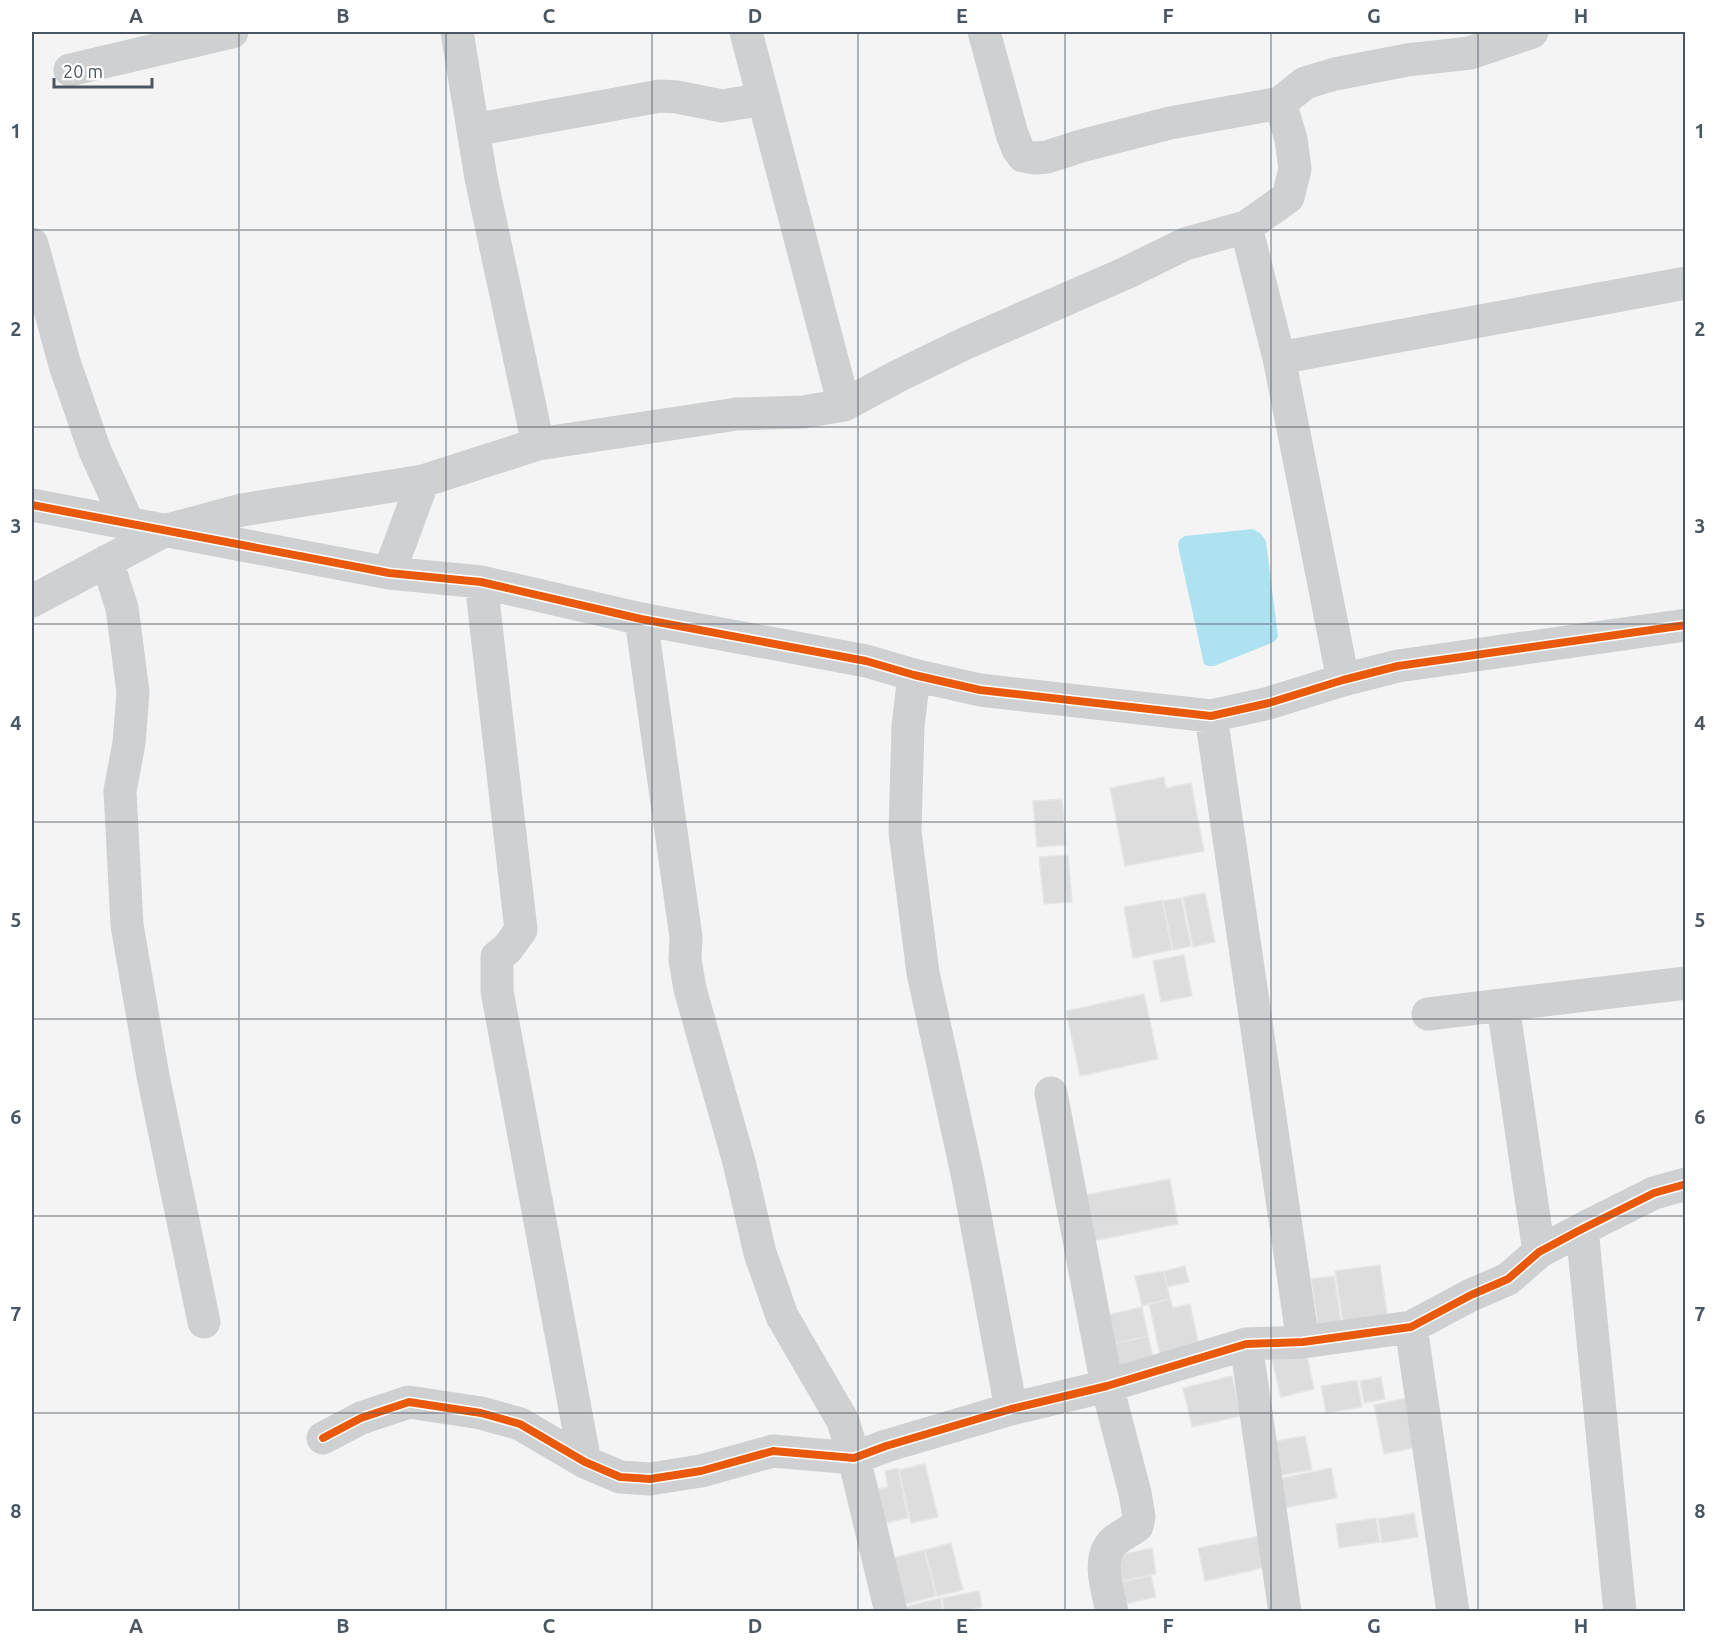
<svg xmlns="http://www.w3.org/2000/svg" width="1717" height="1643" font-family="Ubuntu,sans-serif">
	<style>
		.water { fill: #aee2f0 }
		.building { fill: #ddddde; stroke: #e5e6e7; stroke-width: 1.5 }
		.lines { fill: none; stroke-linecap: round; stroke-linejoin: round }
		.street { stroke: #ced0d2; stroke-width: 33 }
		.cycleway-casing { stroke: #fff; stroke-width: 11 }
		.cycleway { stroke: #e8590c; stroke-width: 8 }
		.grid { fill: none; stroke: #4a5661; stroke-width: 1.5; stroke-opacity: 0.55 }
		.neatline { fill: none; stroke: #4a5661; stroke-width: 2 }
		.grid-label { font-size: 20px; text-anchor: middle; font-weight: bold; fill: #4a5661 }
	</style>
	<rect width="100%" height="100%" fill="#f4f4f4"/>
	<path class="water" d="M1253,529l8,5 5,7 12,96 -4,5 -60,24h-6l-4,-2 -26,-118 1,-6 6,-4z"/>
	<path class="building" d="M1164,777l2,11 25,-5 13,68 -79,15 -15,-78z
		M1062,799l4,46 -29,2 -4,-46z
		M1068,855l4,47 -28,2 -5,-47z
		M1205,893l10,49 -22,5 -10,-50z
		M1181,898l10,48 -18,4 -10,-49z
		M1162,900l10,50 -39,8 -9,-51z
		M1184,955l8,41 -31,6 -8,-41z
		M1144,994l14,65 -78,17 -14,-65z
		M1170,1179l8,45 -85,17 -8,-46z
		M1380,1265l8,56 -44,7 -9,-57z
		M1185,1266l4,16 -22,5 -3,-16z
		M1164,1271l6,28 -28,7 -7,-30z
		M1334,1276l8,52 -23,3 -8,-52z
		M1170,1299l3,9 17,-4 10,47 -39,8 -12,-55z
		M1142,1307l6,29 -39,9 -6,-29z
		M1148,1336l7,29 -39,9 -7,-29z
		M1306,1352l8,37 -33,8 -9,-37z
		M1232,1376l9,40 -49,11 -9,-39z
		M1381,1377l4,22 -21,4 -4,-22z
		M1357,1380l5,27 -36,6 -5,-27z
		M1407,1398l11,49 -34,7 -10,-49z
		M1305,1436l7,34 -41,7 -7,-34z
		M925,1464l13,53 -27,6 -12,-53z
		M898,1468l10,50 -23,5 -7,-34 10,-2 -3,-16z
		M1331,1468l6,30 -53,10 -6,-29z
		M1414,1513l4,24 -36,6 -4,-24z
		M1376,1518l4,24 -41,6 -3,-24z
		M1260,1536l7,31 -62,14 -7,-33z
		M951,1543l12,47 -26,6 -12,-46z
		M1152,1548l4,26 -40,8 -5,-25z
		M924,1550l12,46 -35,9 -12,-46z
		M1151,1576l5,21 -37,8 -4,-22z
		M979,1591l3,16 -13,3v2h-24l-3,-14z
		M940,1598l3,14h-41l-1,-4z"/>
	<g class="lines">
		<path class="street" d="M457,32l24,146 57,266
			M746,32l98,373
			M984,32l28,102 6,15 5,7 12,2 12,-1 34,-11 89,-23 110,-20
			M70,70l162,-38
			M473,130l187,-34 17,1 45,9 42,-7
			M1246,227l33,131 64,322
			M32,244l33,121 30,86 33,72
			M1279,358l407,-75
			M32,505l357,68 92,9 160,37 225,42 48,14 66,15 231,26 58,-13 74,-23 55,-14 288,-41
			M107,561l15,47 11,84 -4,51 -9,48 7,134 26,151 51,246
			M389,573l34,-92 115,-37 199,-30 66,-2 41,-7 54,-29 68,-33 160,-70 59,-29 61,-17 42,-30 7,-28 -4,-30 -11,-36 25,-20 30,-9 72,-14 63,-7 62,-21
			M481,582l40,348 -14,19 -10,8v34l88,471
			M32,601l132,-70 78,-21 181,-29
			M641,619l45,318 -1,23 5,29 49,173 21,91 22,63 61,105 11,37 37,154
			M914,675l-6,51 -3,106 18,141 45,205 43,231
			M1211,716l92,626
			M1503,1005l36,247
			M1428,1014l258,-31
			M1051,1093l56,293 28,107 4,24 -2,9c-7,5 -17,10 -24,16 -17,18 -5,49 -1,70
			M1582,1229l38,383
			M1411,1327l42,285
			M1246,1344l39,268
			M323,1438l38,-20 48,-16 72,11 39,11 65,38 35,15 30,2 51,-8 72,-20 81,7 32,-12 125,-37 96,-23 139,-42 57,-2 108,-15 60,-32 37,-16 31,-27 43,-23 72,-36 32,-9"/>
		<g class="cycleway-casing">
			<path id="cycleway" d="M32,505l357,68 92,9 160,37 225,42 48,14 66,15 231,26 58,-13 74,-23 55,-14 288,-41
				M323,1438l38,-20 48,-16 72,11 39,11 65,38 35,15 30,2 51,-8 72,-20 81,7 32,-12 125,-37 96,-23 139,-42 57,-2 108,-15 60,-32 37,-16 31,-27 43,-23 72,-36 32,-9"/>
		</g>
		<use href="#cycleway" class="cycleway"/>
	</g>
	<path class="grid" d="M239,32v1580M446,32v1580M652,32v1580M858,32v1580M1065,32v1580M1271,32v1580M1478,32v1580M32,230h1654M32,427h1654M32,624h1654M32,822h1654M32,1019h1654M32,1216h1654M32,1413h1654"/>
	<rect width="1717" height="1643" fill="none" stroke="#ffffff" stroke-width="66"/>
	<path d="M54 78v9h98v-9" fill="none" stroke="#4a5661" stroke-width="3"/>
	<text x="63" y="78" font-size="18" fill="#4a5661" stroke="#ffffff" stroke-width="4.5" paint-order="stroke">20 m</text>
	<rect x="33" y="33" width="1651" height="1577" class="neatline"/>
	<g class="grid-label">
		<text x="136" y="23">A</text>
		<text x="343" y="23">B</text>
		<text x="549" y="23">C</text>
		<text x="755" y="23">D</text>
		<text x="962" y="23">E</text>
		<text x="1168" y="23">F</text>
		<text x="1374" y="23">G</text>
		<text x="1581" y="23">H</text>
		<text x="16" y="138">1</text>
		<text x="1700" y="138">1</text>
		<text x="16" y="336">2</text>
		<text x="1700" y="336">2</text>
		<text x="16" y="533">3</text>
		<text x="1700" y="533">3</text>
		<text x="16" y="730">4</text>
		<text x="1700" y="730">4</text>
		<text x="16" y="927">5</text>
		<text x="1700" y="927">5</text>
		<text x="16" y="1124">6</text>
		<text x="1700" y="1124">6</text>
		<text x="16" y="1321">7</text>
		<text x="1700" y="1321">7</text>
		<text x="16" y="1518">8</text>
		<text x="1700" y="1518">8</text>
		<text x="136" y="1633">A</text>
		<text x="343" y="1633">B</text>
		<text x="549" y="1633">C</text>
		<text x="755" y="1633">D</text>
		<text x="962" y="1633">E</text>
		<text x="1168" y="1633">F</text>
		<text x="1374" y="1633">G</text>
		<text x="1581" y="1633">H</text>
	</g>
</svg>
